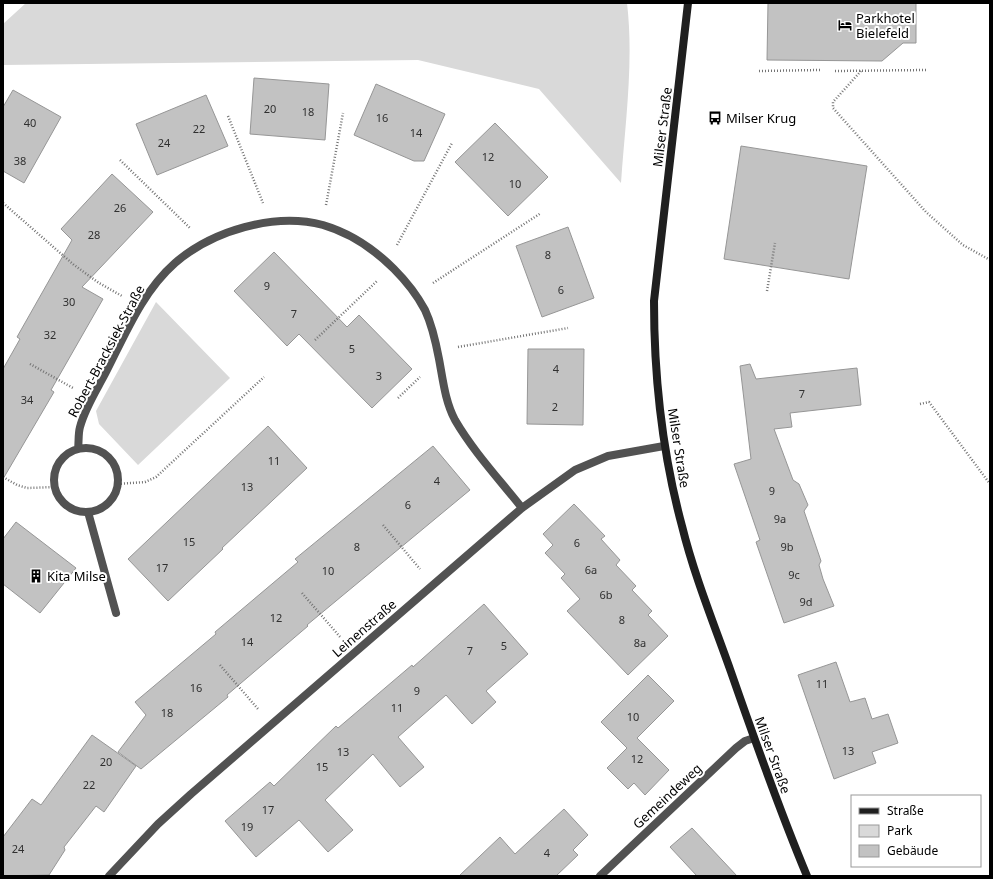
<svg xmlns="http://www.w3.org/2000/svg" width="993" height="879" font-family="'Noto Sans',sans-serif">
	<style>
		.green { fill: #d9d9d9 }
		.building { fill: #c2c2c2; stroke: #969696 }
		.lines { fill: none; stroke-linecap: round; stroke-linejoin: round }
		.path { stroke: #747474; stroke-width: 2.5; stroke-dasharray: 1 2; stroke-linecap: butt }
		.lane { stroke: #525252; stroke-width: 8 }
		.street { stroke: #525252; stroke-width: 8 }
		.secondary { stroke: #1f1f1f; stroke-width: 8 }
		.labels { text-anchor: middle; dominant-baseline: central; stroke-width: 4; stroke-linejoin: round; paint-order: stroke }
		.number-label { font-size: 11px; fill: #303030 }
		.poi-label { font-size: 13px; fill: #000; stroke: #fff; text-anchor: start }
		.street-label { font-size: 13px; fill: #000; stroke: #fff }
	</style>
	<rect width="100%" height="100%" fill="#fff"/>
	<path class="green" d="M26,3h601c7,59 -2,121 -6,180l-82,-94 -121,-29 -415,5v-41z
		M156,302l74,76 -92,87 -39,-41 -3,-13z"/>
	<path class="building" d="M768,3h148v40h-13l-21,18 -115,-1z
		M254,78l75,6 -4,56 -75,-6z
		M376,84l69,30 -21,47h-10l-60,-26z
		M13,90l48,27 -37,66 -21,-12v-64z
		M206,95l22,51 -71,29 -21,-51z
		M495,123l53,54 -40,39 -53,-54z
		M741,146l126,20 -18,113 -125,-20z
		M112,174l41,38 -71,75 21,12 -52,91 3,2 -51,87v-110l17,-30 -3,-2 55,-97 -11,-11z
		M568,227l26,71 -52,19 -26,-71z
		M274,252l73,75 12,-12 53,54 -40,39 -73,-74 -12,12 -53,-55z
		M528,349h56l-1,76 -56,-1z
		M750,364l6,15 101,-11 4,37 -71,8 2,14 -18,2 19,51 6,4 9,21 -4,6 17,50 -2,4 4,14 11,27 -50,17 -28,-81 4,-2 -26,-76 17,-5 -11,-93z
		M268,426l39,42 -85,80 1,1 -55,52 -40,-42z
		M433,446l37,44 -163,135 1,1 -81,69 1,2 -87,72 -23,-17 28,-37 -11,-13 81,-68 -1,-2 83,-70 -3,-3z
		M574,504l31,32 -4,3 19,21 -4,5 20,21 -4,4 20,21 -4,4 20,21 -40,39 -61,-64 13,-12 -19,-21 4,-4 -20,-21 8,-8 -10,-11z
		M16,522l60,46 -36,45 -37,-29v-45z
		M484,604l44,50 -42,37 10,11 -24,22 -26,-29 -48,42 26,30 -24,20 -27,-33 -48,46 28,30 -25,22 -29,-32 -43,37 -31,-36 45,-39 4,4 62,-60 2,2 74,-63 1,2z
		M836,662l14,40 15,-4 7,21 16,-5 10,29 -26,9 4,11 -42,16 -36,-104z
		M648,675l26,26 -37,37 32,32 -24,25 -11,-12 -6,6 -21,-21 20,-20 -26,-26z
		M92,735l44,31 -32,46 -8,-6 -32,41 1,3 -16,25 -46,1v-39l29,-38 9,6z
		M564,809l24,26 -15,15 5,5 -22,21h-97l41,-39 15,17z
		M692,828l45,48h-40l-27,-29z"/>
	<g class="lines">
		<path class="path" d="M759,71l61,-1
			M835,71l91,-1
			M861,71l-28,31v6l93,104 37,33 27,15
			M228,116l35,87
			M120,160l70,68
			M3,203l71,62 25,18 23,13
			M326,205l17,-92
			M397,245l55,-102
			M433,283l108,-70
			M767,291l8,-48
			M315,340l62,-59
			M458,347l110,-19
			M30,364l43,24
			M398,398l22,-21
			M920,404l9,-2 61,82
			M3,477l14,8 10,3 28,-1
			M118,484l27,-2 11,-5 108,-100
			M383,525l37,44
			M302,593l39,45
			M220,665l38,44"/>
		<path class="lane" d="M88,512l28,101"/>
		<path class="street" d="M54 480a32 32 0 1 1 64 0a32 32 0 1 1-64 0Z
			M78,449c1,-7 0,-15 2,-22 5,-19 16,-36 25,-53 20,-39 37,-82 70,-111 37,-32 99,-51 148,-38 27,8 52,25 71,44 12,12 23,26 31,41 7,15 11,33 14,49 4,21 6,42 16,61 18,31 44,59 67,88
			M109,876l49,-52 33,-30 331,-286 53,-38 33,-14 56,-10
			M600,876l136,-128 9,-7 9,-3"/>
		<path class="secondary" d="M688,3l-34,298c0,76 8,151 28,225 12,49 32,98 49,146 24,69 48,137 76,204"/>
	</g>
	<defs>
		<g id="hotel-bare" transform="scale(1.08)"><path d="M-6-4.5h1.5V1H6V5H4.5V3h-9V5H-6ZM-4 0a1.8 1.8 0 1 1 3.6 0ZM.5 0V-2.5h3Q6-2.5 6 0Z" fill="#000" stroke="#fff" stroke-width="2.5" paint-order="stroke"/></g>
		<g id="bus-bare" transform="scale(1.08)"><path d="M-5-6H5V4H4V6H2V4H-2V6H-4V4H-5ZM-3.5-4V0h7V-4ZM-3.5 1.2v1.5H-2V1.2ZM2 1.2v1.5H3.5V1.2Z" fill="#000" stroke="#fff" stroke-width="2.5" paint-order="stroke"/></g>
		<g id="building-bare" transform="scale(1.08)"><path d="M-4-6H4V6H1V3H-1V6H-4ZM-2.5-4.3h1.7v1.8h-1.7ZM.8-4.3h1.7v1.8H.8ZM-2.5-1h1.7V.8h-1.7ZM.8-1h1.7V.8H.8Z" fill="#000" stroke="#fff" stroke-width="2.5" paint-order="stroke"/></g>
	</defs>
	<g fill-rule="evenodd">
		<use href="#hotel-bare" x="845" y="25"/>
		<use href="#bus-bare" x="715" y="118"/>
		<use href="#building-bare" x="36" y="576"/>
	</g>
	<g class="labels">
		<g class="number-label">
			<text x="270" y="108">20</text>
			<text x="308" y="111">18</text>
			<text x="382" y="117">16</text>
			<text x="30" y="122">40</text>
			<text x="199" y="128">22</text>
			<text x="416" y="132">14</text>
			<text x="164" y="142">24</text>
			<text x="488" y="156">12</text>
			<text x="20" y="160">38</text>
			<text x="515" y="183">10</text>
			<text x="120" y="207">26</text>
			<text x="94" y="234">28</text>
			<text x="548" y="254">8</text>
			<text x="267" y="285">9</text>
			<text x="561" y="289">6</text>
			<text x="69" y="301">30</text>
			<text x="294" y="313">7</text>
			<text x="50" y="334">32</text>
			<text x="352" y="348">5</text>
			<text x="556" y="368">4</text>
			<text x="379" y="375">3</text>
			<text x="802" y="393">7</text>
			<text x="27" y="399">34</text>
			<text x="555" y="406">2</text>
			<text x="274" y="460">11</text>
			<text x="437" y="480">4</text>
			<text x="247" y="486">13</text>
			<text x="772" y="490">9</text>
			<text x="408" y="504">6</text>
			<text x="780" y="518">9a</text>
			<text x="189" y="541">15</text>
			<text x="577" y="542">6</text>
			<text x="357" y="546">8</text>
			<text x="787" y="546">9b</text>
			<text x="162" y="567">17</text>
			<text x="591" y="569">6a</text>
			<text x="328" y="570">10</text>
			<text x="794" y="574">9c</text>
			<text x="606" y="594">6b</text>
			<text x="806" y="601">9d</text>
			<text x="276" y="617">12</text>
			<text x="622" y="619">8</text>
			<text x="247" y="641">14</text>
			<text x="640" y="642">8a</text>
			<text x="504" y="645">5</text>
			<text x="470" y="650">7</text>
			<text x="822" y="683">11</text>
			<text x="196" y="687">16</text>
			<text x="417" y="690">9</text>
			<text x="397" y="707">11</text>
			<text x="167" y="712">18</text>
			<text x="633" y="716">10</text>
			<text x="848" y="750">13</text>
			<text x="343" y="751">13</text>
			<text x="637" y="758">12</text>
			<text x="106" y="761">20</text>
			<text x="322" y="766">15</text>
			<text x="89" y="784">22</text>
			<text x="268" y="809">17</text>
			<text x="247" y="826">19</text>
			<text x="18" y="848">24</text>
			<text x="547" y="852">4</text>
		</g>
		<g class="poi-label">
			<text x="856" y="18">Parkhotel<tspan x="856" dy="15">Bielefeld</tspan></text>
			<text x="726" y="118">Milser Krug</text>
			<text x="47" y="576">Kita Milse</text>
		</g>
		<g class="street-label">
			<text transform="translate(662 127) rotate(-83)">Milser Straße</text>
			<text transform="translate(106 351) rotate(-62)">Robert-Bracksiek-Straße</text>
			<text transform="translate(679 448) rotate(81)">Milser Straße</text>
			<text transform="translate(364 628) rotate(-41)">Leinenstraße</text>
			<text transform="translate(773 755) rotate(70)">Milser Straße</text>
			<text transform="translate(667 796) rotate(-43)">Gemeindeweg</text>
		</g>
	</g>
	<rect width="993" height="879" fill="none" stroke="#000000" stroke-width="8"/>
	<rect x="851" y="795" width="130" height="72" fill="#ffffff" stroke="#999999"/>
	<rect x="859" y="808" width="20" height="6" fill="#1f1f1f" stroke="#999999"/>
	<text x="887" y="815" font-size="12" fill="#000000">Straße</text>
	<rect x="859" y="825" width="20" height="12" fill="#d9d9d9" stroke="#999999"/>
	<text x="887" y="835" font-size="12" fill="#000000">Park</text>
	<rect x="859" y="845" width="20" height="12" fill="#c2c2c2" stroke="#999999"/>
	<text x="887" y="855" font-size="12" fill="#000000">Gebäude</text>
</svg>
